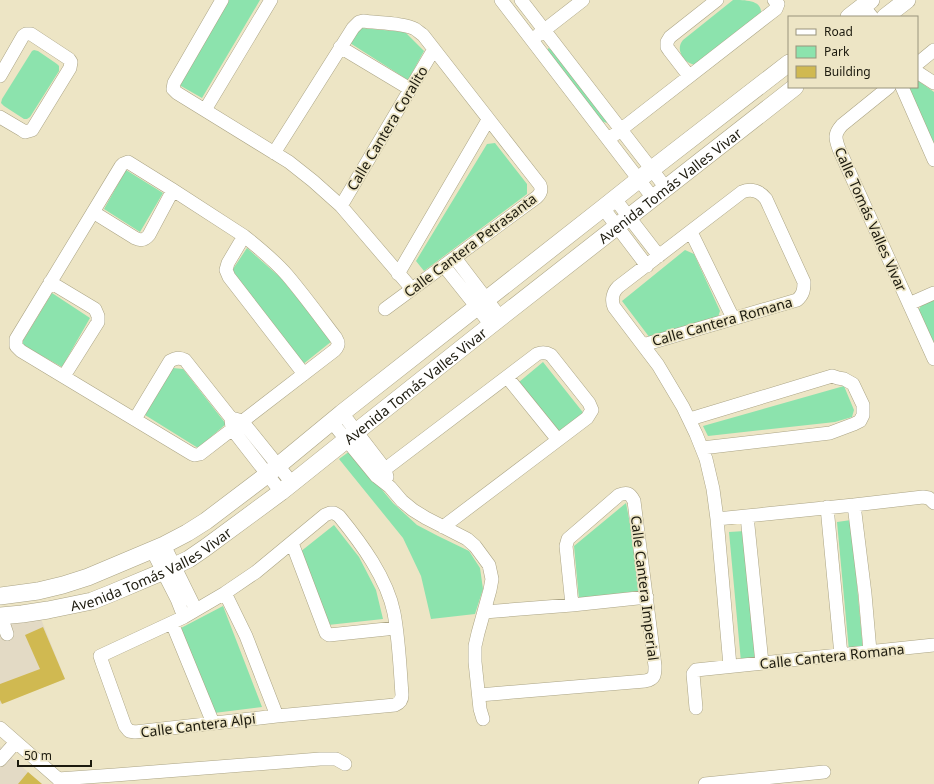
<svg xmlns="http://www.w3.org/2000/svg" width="934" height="784" font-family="'Noto Sans',sans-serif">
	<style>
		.commercial { fill: #e3dac5 }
		.green { fill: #8ce3ad }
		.building { fill: #d0b951 }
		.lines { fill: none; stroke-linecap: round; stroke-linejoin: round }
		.minor-casing { stroke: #aba485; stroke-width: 14 }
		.major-casing { stroke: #aba485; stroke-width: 18 }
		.minor { stroke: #fff; stroke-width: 13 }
		.major { stroke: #fff; stroke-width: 17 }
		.labels { text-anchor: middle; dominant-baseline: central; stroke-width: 3.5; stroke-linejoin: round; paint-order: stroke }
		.street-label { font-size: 14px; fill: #1c1a0e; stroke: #ede5c5 }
	</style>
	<rect width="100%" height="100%" fill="#ede5c5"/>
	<path class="commercial" d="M41,619l24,60 -65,25v-80z
		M0,746l14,14 28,24h-42z"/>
	<path class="green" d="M227,0h33l-58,98 -21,-12 -1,-7z
		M733,0c12,0 29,0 28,13l-66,52c-12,-2 -20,-16 -12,-25z
		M361,28l44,4 19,19 -16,29 -58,-37z
		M548,48l4,2 53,67 2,6 -6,-2 -53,-69z
		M34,50l4,1 19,13 2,2v5l-29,46 -3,2h-3l-20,-13 -3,-3 1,-4 30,-48z
		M917,80l17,12v53l-26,-58h9z
		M495,143l32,41v10l-103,77 -8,-10 71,-117z
		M126,170l37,23 -23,39 -36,-23z
		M247,248l34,30 51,63 -30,24 -71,-93z
		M685,250l9,4 26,57 -3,9 -67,18 -28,-37z
		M52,293l38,25 -28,49 -41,-23z
		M934,299v47l-16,-34c2,-8 9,-10 16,-13z
		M543,362l42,53 -25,19 -41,-52z
		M173,368l10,1 43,55 -28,24 -53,-33z
		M844,386l10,24 -2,7 -17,5 -127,14 -5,-10z
		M350,451l43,52 24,22 21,11 31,15 11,17 3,21 -8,25 -44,5 -10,-43 -18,-38 -64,-79z
		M626,503l7,36 5,52 -59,8 -5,-53z
		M851,520l12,130 -14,1 -12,-129z
		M334,525l25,32 17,33 7,29 -55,6 -28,-73z
		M745,531l12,129 -16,2 -12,-130z
		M223,606l39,101 -48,6 -33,-85z"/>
	<path class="building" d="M43,627l22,52 -63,25 -2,-4v-16l40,-15 -15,-34z
		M28,772l14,12h-24z"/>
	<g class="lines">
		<g class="minor-casing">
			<path id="minor" d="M222,0l-48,83 -1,6 4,4 112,69 24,19 28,25 71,83
				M501,0l152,198
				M521,0l145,188
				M863,6l9,11
				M538,35l45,-35
				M340,47l70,42
				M917,64l17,-14
				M917,72l17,11
				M0,76l23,-40 3,-2h5l38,25 2,3 -1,6 -38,62 -7,2 -3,-2 -22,-13
				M689,76l-20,-26 -2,-3v-5l3,-5 47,-37
				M889,87l-47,38c-8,9 -7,13 -3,24l95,210
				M902,87l32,73
				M205,110l66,-110
				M614,135l162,-126 2,-5 -4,-4
				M274,153l79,-125 6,-6 4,-1c13,2 42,2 52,8 3,2 5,4 8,6l117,150c2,5 1,8 -3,12l-152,112
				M128,162l45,28 71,46c15,12 30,24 43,39 17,20 33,42 49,63 3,5 3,7 -1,12l-135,104 -5,1 -3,-1 -171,-103 -5,-5v-7l105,-173 2,-2z
				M615,199l44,57
				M341,206l93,-157
				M603,208l44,58
				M93,212l42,26c6,3 10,2 14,-3l24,-45
				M691,232l42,86
				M244,236l-16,27 -2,7 3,7 75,97
				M455,258l45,59
				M444,266l47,59
				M398,274l90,-154
				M50,282l45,27 3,7v6l-34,54
				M909,304l25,-11
				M643,345l154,-45c6,-5 7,-10 7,-18l-38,-83c-6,-8 -15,-11 -24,-7l-124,95c-5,5 -7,13 -4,20l44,58 25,42 13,27 10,25 7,30 4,30 13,147
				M507,377l51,63
				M342,413l43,56 2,8
				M135,419l35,-58c6,-3 9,-4 15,-1l46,58 1,11 49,63
				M235,419l7,2 50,62
				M690,419l142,-43 6,2 6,1 9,5 10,21v10l-3,6 -6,3 -24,9 -128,15
				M331,421l45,55 14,11 12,14 11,9 13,8 41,21 8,7 14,19 3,14 -2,11 -12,43 -3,13v16l5,47 3,10
				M376,476l161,-122c5,-2 9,-2 14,1l38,48 3,7 -5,8 -144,109
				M854,505l11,89 5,57
				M827,507l14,148
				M330,513h4l5,3c22,27 48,62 55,97 5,27 6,55 8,82 0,5 -2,8 -7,10l-118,11 -142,16 -6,-1 -4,-5 -23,-64 -2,-6 84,-39 41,-24 31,-21 69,-57z
				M747,516l15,147
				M717,519l137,-14 69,-8 6,1 5,5
				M292,543l34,90 3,2 67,-7
				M164,545l32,65
				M152,550l25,49 7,18
				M225,593l21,43 31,80
				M484,612l88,-7 75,-8
				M1,616l6,18
				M172,623l41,100
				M479,695l166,-14c10,-2 10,-6 10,-15l-21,-165c-4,-8 -7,-9 -15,-6l-51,44 -2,7 6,59
				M696,708l-3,-34 3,-4 238,-25
				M0,728l64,56
				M0,760l16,-18
				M58,779l57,-4 205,-16h16l9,5
				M705,784l119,-12"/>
		</g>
		<g class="major-casing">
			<g id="major">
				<path d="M849,17l22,-17"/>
				<path d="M885,17l22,-17"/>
				<path d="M0,596l38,-5 25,-6 25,-8 76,-32 23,-12 19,-12 62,-47 74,-61 261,-205 49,-39 137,-106"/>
				<path id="s1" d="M0,616l22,-2 26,-4 44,-9 20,-8 50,-21 27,-13 16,-11 76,-56 65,-52 145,-115 304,-238"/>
			</g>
		</g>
		<use href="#minor" class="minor"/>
		<use href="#major" class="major"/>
	</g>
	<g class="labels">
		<g class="street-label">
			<text transform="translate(387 128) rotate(-59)">Calle Cantera Coralito</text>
			<text stroke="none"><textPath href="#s1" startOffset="808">Avenida Tomás Valles Vivar</textPath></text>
			<text transform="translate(871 219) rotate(66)">Calle Tomás Valles Vivar</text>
			<text transform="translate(470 245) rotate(-37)">Calle Cantera Petrasanta</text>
			<text transform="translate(722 321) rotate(-16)">Calle Cantera Romana</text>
			<text stroke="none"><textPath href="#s1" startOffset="484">Avenida Tomás Valles Vivar</textPath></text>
			<text stroke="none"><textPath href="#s1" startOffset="160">Avenida Tomás Valles Vivar</textPath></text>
			<text transform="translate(645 588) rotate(83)">Calle Cantera Imperial</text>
			<text transform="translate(832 656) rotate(-6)">Calle Cantera Romana</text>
			<text transform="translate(198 725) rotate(-7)">Calle Cantera Alpi</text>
		</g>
	</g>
	<rect x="788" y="16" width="130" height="72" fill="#ede5c5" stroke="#99947c"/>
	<rect x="796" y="29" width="20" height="6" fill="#ffffff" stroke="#99947c"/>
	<text x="824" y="36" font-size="12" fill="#1c1a0e">Road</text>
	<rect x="796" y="46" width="20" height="12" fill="#8ce3ad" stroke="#99947c"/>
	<text x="824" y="56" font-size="12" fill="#1c1a0e">Park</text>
	<rect x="796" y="66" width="20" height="12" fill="#d0b951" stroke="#99947c"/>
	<text x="824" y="76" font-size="12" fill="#1c1a0e">Building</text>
	<path d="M18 760v6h73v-6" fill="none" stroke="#1c1a0e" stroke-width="2"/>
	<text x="24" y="760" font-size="12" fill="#1c1a0e" stroke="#ede5c5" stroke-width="3" paint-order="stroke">50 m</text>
</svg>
